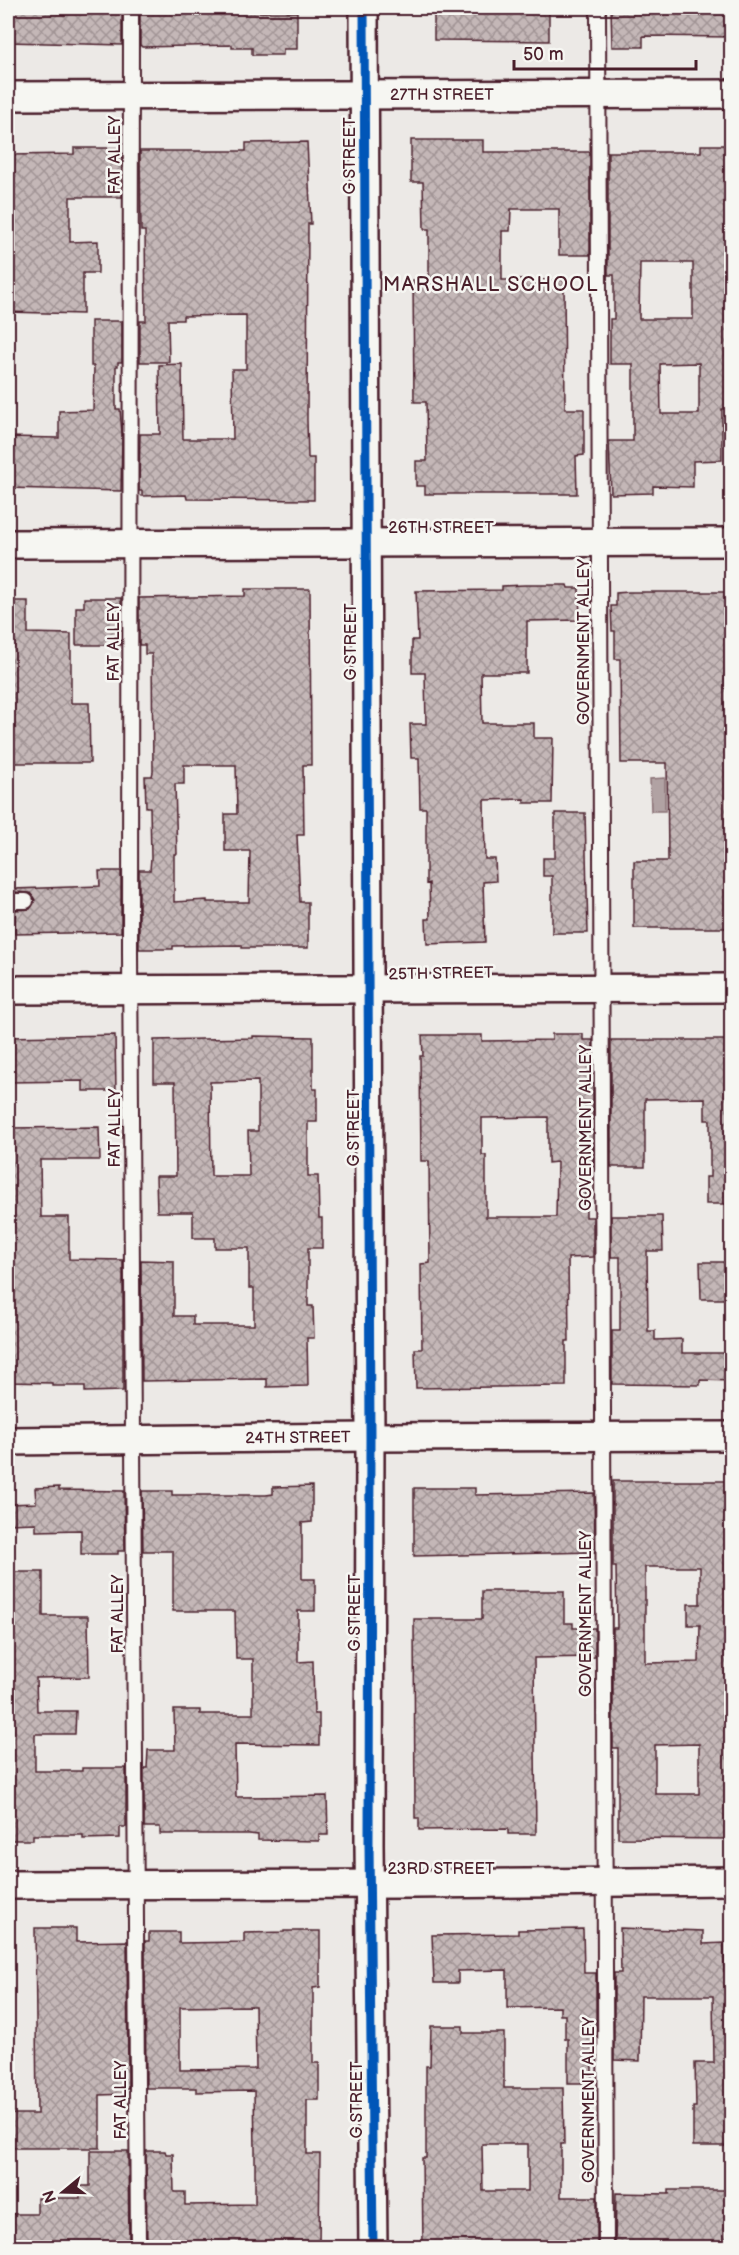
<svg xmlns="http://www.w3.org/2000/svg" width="739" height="2255" font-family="'Balsamiq Sans',sans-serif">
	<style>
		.water { fill: #b1a2a3; stroke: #886e73; stroke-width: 1.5 }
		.building { fill: url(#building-cross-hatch); stroke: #4a1f2b; stroke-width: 1.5; fill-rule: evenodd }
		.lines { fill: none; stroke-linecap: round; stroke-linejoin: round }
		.service-casing { stroke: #4a1f2b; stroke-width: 18 }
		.minor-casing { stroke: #4a1f2b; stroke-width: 32 }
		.service { stroke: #f6f6f2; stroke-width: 14 }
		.minor { stroke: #f6f6f2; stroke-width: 27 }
		.cycleway-casing { stroke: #f6f6f2; stroke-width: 13 }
		.cycleway { stroke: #0057b8; stroke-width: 9 }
		.labels { text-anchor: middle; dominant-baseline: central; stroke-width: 5; stroke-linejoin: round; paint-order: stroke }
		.street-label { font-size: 16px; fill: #4a1f2b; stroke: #f6f6f2 }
		.quarter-label { font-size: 20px; letter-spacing: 1.5px; fill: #4a1f2b; stroke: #f6f6f2 }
	</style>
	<defs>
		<pattern id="building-cross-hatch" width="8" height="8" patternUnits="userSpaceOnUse" patternTransform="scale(1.5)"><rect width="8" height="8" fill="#c4b7b7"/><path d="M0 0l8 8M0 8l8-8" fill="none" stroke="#a19495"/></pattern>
	</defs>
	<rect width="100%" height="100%" fill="#ece9e6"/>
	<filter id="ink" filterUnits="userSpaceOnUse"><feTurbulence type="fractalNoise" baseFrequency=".0167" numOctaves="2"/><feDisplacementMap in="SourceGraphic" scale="12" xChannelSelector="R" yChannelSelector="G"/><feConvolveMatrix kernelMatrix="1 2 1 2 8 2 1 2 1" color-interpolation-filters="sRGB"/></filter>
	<g filter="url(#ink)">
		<path class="water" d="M665,778v33h-14l-1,-32z"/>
		<path class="building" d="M8,8h114v37l-114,-3z
			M140,8h83v4h74v37h-14v6h-31v-7h-20v-3l-90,2 -2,-2z
			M434,8h115v33l-115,-1z
			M611,8h83v5h38v24l-89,-1v11h-31z
			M411,140h72v12h107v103h-31v-46h-48l-1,22h-8v49h62l1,129h19v46l-8,1 1,38h-152v-8h-9v-25h11l-1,-59h-12l-1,-122h16v-51h-5l-1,-47h-12z
			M307,142l4,82h-3l-1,196 1,38h6v42l-127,-1 -1,-4 -44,1v-5h-3l1,-57h20l-1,-69 23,-1 1,75h50l-1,-70h14v-54l-63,1v4h-15l1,42h-29v-41h6l-1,-90h-4l-1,-80h106v-8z
			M701,145h31v264h-10v51l-29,1v26l-40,-1v7l-42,1 -2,-53h24v-77h-23v-45h4v-44h-6v-123h93zM640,263h53v56h-54zM699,363v51h-38l-1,-50z
			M74,148h45v3h3v46h-52v45l28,-1v32h-15v41l-75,-2v-157l66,-1z
			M91,321h31v41h-4v4h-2v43h4l2,25 -1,57 -113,-3v-51l51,1v-27l34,-1 1,-44h-3z
			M525,585h42l1,3h11l1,32 -53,1v52h-46l1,50h52v15h19l-1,65h-28v-4l-40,1 1,59h10l1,22 -13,1 2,60 -58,2 -1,-25h4l-1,-36 -3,1v-76h-6l-1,-50h-8l-1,-34h16l-1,-51h-13v-33h6l-2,-49 86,-1v-4z
			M245,589h65l1,176h-8l1,70h-7l3,67h8v46h-66v-3l-69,1v3h-34v-79h11l1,-12 -1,-51h-4l-1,-31h7l1,-4 -1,-118h-7v-9h-6v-47l106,-2zM184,765h52l1,49h-12v37h25l-1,51h-42v-2l-33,2v-48h3l-2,-70h9z
			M629,592h103v39h-4l1,49 3,-1v249h-98v-67h34l-1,-98h-46l-1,-104h-5v-28h-3l-1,-25h5v-13z
			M84,598h37v47h-45v-38h8z
			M8,601h20v32l43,1v69h18l1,60h-82z
			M555,813h30l3,120h-36v-57h-9v-18h12z
			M99,871h22v61l-106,2v-24l15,-1 5,-9 -5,-7 -15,-1 -1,-3 86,-3z
			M552,1034h31v6h10v127h-7v50h7v40l-25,1 1,83h-3v45l-150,2 -1,-39h7l-1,-85 9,-1 -1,-102h-8l-1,-105h3l-1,-21h60v6l70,-1zM548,1117v46l9,-1 -1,55h-70v-62h-4v-37z
			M115,1035l1,56h-33v-10l-75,1v-45z
			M253,1036l60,1v52h4v33h-9v54h10l1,42h3v30h-14v58h5l1,32h-7l1,48 -41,1v-8l-125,2 -1,-121 33,1v55h19v9h61v-37h-5v-40h-34v-10h-22v-26h-36l-1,-36h20l-1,-94h-21v-42l99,-2zM258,1081v50h-10l1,45h-38l-1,-94z
			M611,1040h121l-3,83h3v81h-26v-27h4v-57h-5v-22l-60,1v68h-34z
			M99,1127l1,33h-60l1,57h28v42l54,1v131l-38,1v-6h-33v-3l-44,-1v-254z
			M611,1216h51l1,35h-16l1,80h7v9l27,-1v14h50v28l-32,-1v5l-88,-1v-53h8v-74h-9z
			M700,1262h32v37h-31z
			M613,1481h119v358l-114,-1v-90h-5v-120h4l-1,-61h-3zM645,1567h55v37h-12v21h12l-1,37 -54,1zM699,1744v50h-44v-49z
			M312,1486v36l-10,1v56h13v32h-17v51l15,-1 1,53h5v31l-84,-1 1,53 91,-1 1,39h-9v6l-61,-1v-5l-9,-1h-89v-7h-16v-59h3l1,-18h27l-1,-40h26v4h53v-55h-17l-1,-48h-62v-60h-30l-1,-60h30v4h94l7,-1v-7z
			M59,1487v3l65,1 1,60h-7v3h-37v-24l-45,1v-8l-28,1v-20l28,-1 -1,-15z
			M414,1488h61v7l119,-2 1,59 -181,4z
			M8,1572h35v44h45l1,61 -53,1 1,33h39l-1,23h-40v37h47v-3h44v59h-6v11l-37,1v-4h-50v5h-25z
			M482,1591h82v32h9v5h22v29l-61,1 2,176h-28v-5l-89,1v-12h-4l-1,-199h68z
			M35,1928h41v14l51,-1 1,147h-2v6l-26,1v53h-92v-34h29z
			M620,1928l83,3v13l21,-1v28h8v175h-39v-39h3l-1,-44h19l-1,-67h-72l-1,65 -26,-1v-87h7z
			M583,1929l1,44h12v87h-4v23h-24v-44h-3v-24h-5v-8l-53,1v-38l-49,1v12h-24l-2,-48 86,-1v-4z
			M284,1931h36v56l-7,1v75h6v37h-12v54h13l-1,93h-172l-1,-96h19l1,3h7l1,38h11v13l70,-1v-54l-1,-59 -58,1v-4h-50l-1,-147h4v-9h30v11l65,-1v-9l40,-1zM255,2006l1,63 -76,1v-63z
			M431,2026h32v7h41v55h59l1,56h-3v53h36v50h-174l-1,-89h4v-92h4zM482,2144h46v47h-45z
			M90,2151h38l1,96h-121v-33h29v-16h43v-12h10z
			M669,2190h63v57h-117l1,-54 53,1z"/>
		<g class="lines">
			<g class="service-casing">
				<path id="service" d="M131,8l-1,944 8,1296
					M598,8l8,2240
					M8,901h18"/>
			</g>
			<g class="minor-casing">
				<g id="minor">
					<path d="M364,8l6,1429 -1,407 4,404"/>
					<path id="s1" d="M8,96l724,-2"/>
					<path d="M8,544l724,-2"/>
					<path d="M8,990l724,-2"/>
					<path id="s2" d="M8,1441l362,-4 362,-1"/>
					<path d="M8,1885l407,-1 317,-3"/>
				</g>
			</g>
			<use href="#service" class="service"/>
			<use href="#minor" class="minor"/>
			<g class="cycleway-casing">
				<path id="cycleway" d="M364,8l6,1429 -1,407 4,404"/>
			</g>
			<use href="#cycleway" class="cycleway"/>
		</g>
	</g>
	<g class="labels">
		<g class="street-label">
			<text stroke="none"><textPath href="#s1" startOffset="434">27TH STREET</textPath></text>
			<text transform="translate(115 155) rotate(-90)">FAT ALLEY</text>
			<text transform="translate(350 156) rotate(-90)">G STREET</text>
			<text x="441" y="528">26TH STREET</text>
			<text transform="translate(114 642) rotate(-90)">FAT ALLEY</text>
			<text transform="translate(351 642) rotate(-90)">G STREET</text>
			<text transform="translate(584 642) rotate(-90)">GOVERNMENT ALLEY</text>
			<text transform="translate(441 974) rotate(-1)">25TH STREET</text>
			<text transform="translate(115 1128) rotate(-90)">FAT ALLEY</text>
			<text transform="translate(354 1128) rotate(-90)">G STREET</text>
			<text transform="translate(586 1128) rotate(-90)">GOVERNMENT ALLEY</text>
			<text stroke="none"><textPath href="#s2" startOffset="290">24TH STREET</textPath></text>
			<text transform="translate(355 1613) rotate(-90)">G STREET</text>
			<text transform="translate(118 1614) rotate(-90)">FAT ALLEY</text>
			<text transform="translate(586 1614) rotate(-90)">GOVERNMENT ALLEY</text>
			<text x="441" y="1869">23RD STREET</text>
			<text transform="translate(121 2100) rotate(-90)">FAT ALLEY</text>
			<text transform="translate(357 2100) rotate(-90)">G STREET</text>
			<text transform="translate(589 2100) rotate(-90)">GOVERNMENT ALLEY</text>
		</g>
		<g class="quarter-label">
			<text x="491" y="285">MARSHALL SCHOOL</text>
		</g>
	</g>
	<rect width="739" height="2255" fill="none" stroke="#f6f6f2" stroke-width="30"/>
	<rect x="15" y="15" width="709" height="2225" fill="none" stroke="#4a1f2b" stroke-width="2" filter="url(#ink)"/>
	<g transform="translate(63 2192) rotate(251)" stroke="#f6f6f2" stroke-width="4.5" paint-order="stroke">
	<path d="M0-4.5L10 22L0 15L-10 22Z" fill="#4a1f2b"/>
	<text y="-9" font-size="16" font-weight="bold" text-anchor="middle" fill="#4a1f2b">N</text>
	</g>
	<path d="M514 60v9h182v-9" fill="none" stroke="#4a1f2b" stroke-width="3"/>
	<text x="523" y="60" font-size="18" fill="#4a1f2b" stroke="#f6f6f2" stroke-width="4.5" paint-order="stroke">50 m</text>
</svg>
